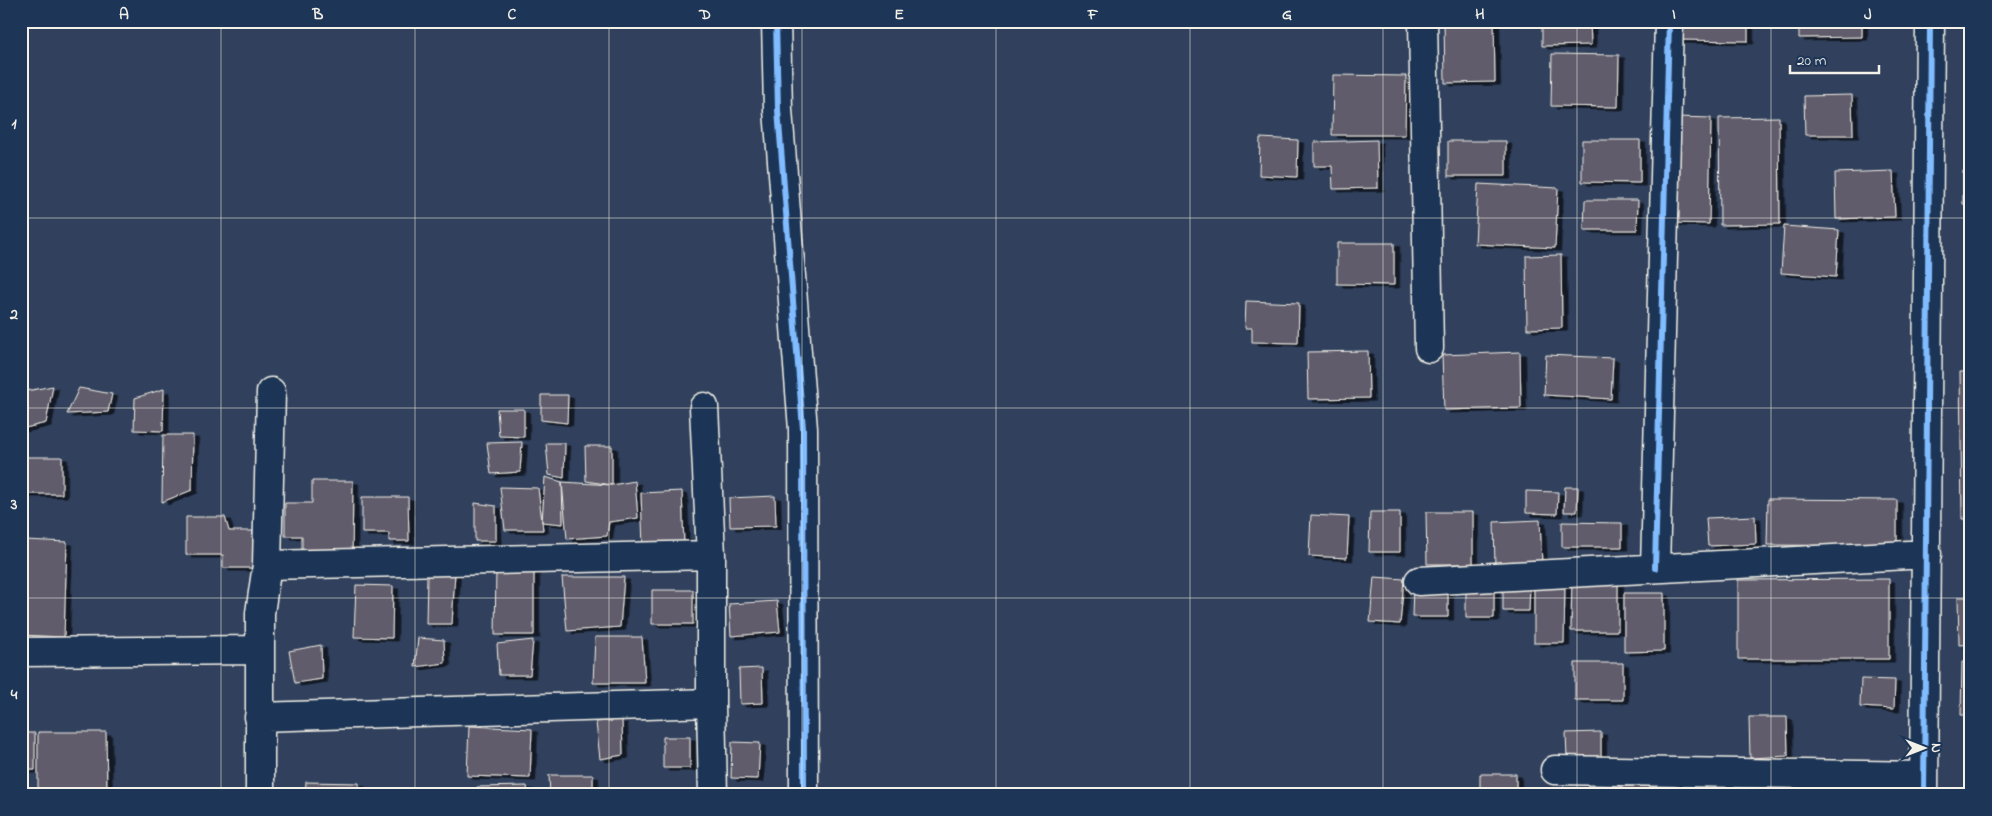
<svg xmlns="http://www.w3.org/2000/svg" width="1992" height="816" font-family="'Indie Flower',sans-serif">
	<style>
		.building { fill: #605c6c; stroke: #f4f1e8; filter: url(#shadow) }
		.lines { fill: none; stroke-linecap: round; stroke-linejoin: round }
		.minor-casing { stroke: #f4f1e8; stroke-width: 31 }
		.minor { stroke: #1d3557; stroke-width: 28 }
		.cycleway-casing { stroke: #1d3557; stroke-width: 9 }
		.cycleway { stroke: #80bcff; stroke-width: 6 }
		.grid { fill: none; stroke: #f4f1e8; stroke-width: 1; stroke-opacity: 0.55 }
		.neatline { fill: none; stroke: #f4f1e8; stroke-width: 2 }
		.grid-label { font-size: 16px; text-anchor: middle; font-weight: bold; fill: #f4f1e8 }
	</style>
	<defs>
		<filter id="shadow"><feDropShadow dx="5.5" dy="3" stdDeviation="0" flood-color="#0009"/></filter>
	</defs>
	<rect width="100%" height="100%" fill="#31415d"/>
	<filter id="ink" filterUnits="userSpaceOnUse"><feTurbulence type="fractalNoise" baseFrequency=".02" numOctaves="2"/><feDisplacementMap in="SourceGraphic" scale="10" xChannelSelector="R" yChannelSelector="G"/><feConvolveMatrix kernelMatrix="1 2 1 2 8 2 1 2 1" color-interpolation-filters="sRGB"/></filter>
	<g filter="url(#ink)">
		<path class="building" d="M1444,21h50l1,61 -50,1z
			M1542,21h48l1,24 -49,1z
			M1678,21h70v20l-70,-1z
			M1799,21h63v16l-63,1z
			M1552,54l67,1 -1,52 -67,-1z
			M1333,75l73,1 -1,59h-73z
			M1852,95l1,40h-48l-1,-39z
			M1677,117l34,1 -2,106 -35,-1z
			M1779,117l1,107 -60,1 -1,-107z
			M1260,138l38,2 -1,37 -38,-2z
			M1377,140l1,48 -45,1 -1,-23h-18v-24z
			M1582,140h58v43l-58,-1z
			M1448,141h58v35h-58z
			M1893,171l2,46 -59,2 -1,-46z
			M1963,171h8v34l-8,-1z
			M1478,184l80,4 -3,60 -80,-4z
			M1585,200h53l-1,30h-53z
			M1784,226l55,4 -3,47 -55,-4z
			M1337,243h57v42l-57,-1z
			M1561,255l1,73 -35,1 -1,-73z
			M1246,301l53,2 -1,40 -46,-1v-14h-7z
			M1368,351l1,47 -61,1 -1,-47z
			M1520,352l1,56 -77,2 -2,-55z
			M1546,355l67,3 -2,41 -67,-4z
			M1960,372h11v147h-9z
			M53,386l-7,37 -25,6v-37z
			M79,388l33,6 -4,18 -41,2z
			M164,389l-1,42 -29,-1 1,-32z
			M541,395h27l-1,28 -26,-3z
			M497,409h27v28l-25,-1z
			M163,435h30l-1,55 -30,12z
			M522,442l-2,30 -29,2 -4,-31z
			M546,443h19l-1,35 -15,-3z
			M585,446h27v39l-26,-4z
			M21,457h41v37h-41z
			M545,477l17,5 1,42 -21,-2z
			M312,481h41l-1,79h-50v-24h-17v-33h27z
			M635,481l3,37 -29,4 -2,14 -40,3 -5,-57 50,3z
			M500,487l38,1 5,42h-38z
			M1565,487h13l-1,25h-13z
			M682,491l2,55 -41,1 -2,-54z
			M1526,491l32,1 -1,22 -31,-1z
			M775,496l1,30 -46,1 -1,-29z
			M362,497h46l1,44h-20v-8h-27z
			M1768,499l129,1v46l-130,-1z
			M475,503l21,3v35h-21z
			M1370,512h30v40h-31z
			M1426,512h47v52h-46z
			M1311,515l38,2 -2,41 -38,-2z
			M1755,516l1,28 -48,2 -2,-28z
			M186,517h39l4,14h24v37h-30v-13h-37z
			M1540,520l2,45 -47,2 -1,-45z
			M1562,522l60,1v24h-60z
			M25,540l42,2 -3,95 -43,-2v-49h3z
			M496,569h38v66h-39z
			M455,572l-3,52h-26l1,-48z
			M1572,575l46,1v55h-47z
			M562,577h62l-4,50 -53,4z
			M1374,577l30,2 -4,45 -30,-2z
			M1534,579l31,1 -1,63h-30z
			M1889,579v80h-151v-79z
			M1503,583h27l-1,28h-26z
			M356,585l37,1 -1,52 -38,-1z
			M1466,585h28v33h-28z
			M1413,586l35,1v30h-36z
			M652,590h41v34h-41z
			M1624,593h40v58l-40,1z
			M1958,597h13v47l-12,1z
			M777,601l3,31 -49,4 -2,-32z
			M595,637h47l3,46h-52z
			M418,638l26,2 1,23 -30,4z
			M533,640l-3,35h-31l-2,-31z
			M321,645l1,34 -27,4 -6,-32z
			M1962,662h9v53h-10z
			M1575,663h48v37h-48z
			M762,668l1,35 -23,1 -1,-35z
			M1861,679l34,1 -1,29 -34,-2z
			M1749,717h38l1,39 -38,2z
			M622,720l1,35 -23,4 -4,-37z
			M469,726l63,3 -2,49 -63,-2z
			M38,732h68l1,63h-69z
			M1601,732v26l-34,1 -1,-26z
			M21,733h14v37h-14z
			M663,737h27v31h-27z
			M732,742l28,1 -2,36 -27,-1z
			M1480,774h36v21h-36z
			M549,775h44v20h-43z
			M306,782l53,1v12h-54z
			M527,786l1,9h-51v-8z
			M1619,786h34v9h-34z
			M1807,787v8h-71v-7z
			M390,790v5h-25z
			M1894,792v3h-72v-2z"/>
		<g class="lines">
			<g class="minor-casing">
				<path id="minor" d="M776,21l2,89 25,319 1,366
					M1423,21l6,327
					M704,407l7,148v148l2,92
					M267,565l444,-10
					M1655,568l14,-547
					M1419,581l508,-27
					M21,652l239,-2
					M259,717l452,-14
					M1555,770l369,6
					M260,795v-182l7,-48 4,-173
					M1924,795l6,-774"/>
			</g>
			<use href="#minor" class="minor"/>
			<g class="cycleway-casing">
				<path id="cycleway" d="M776,21l2,89 25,319 1,366
					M1655,568l14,-547
					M1924,795l6,-774"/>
			</g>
			<use href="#cycleway" class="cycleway"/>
		</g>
	</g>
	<path class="grid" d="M221,21v774M415,21v774M609,21v774M802,21v774M996,21v774M1190,21v774M1383,21v774M1577,21v774M1771,21v774M21,218h1950M21,408h1950M21,598h1950"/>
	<rect width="1992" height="816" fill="none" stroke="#1d3557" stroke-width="55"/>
	<g transform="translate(1924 748) rotate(90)" stroke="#1d3557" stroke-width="4" paint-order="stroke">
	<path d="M0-4L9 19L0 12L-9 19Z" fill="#f4f1e8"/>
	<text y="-8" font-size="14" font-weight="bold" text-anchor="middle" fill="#f4f1e8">N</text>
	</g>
	<path d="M1790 65v8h89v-8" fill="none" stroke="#f4f1e8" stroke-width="2.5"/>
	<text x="1797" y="65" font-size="15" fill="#f4f1e8" stroke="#1d3557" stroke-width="4" paint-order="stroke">20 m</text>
	<rect x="28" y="28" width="1936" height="760" class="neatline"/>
	<g class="grid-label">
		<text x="124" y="19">A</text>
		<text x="318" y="19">B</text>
		<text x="512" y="19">C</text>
		<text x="705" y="19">D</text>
		<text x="899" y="19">E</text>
		<text x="1093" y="19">F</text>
		<text x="1287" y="19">G</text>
		<text x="1480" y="19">H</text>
		<text x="1674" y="19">I</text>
		<text x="1868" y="19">J</text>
		<text x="14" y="128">1</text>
		<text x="14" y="319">2</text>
		<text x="14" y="509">3</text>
		<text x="14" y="699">4</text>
	</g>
</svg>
